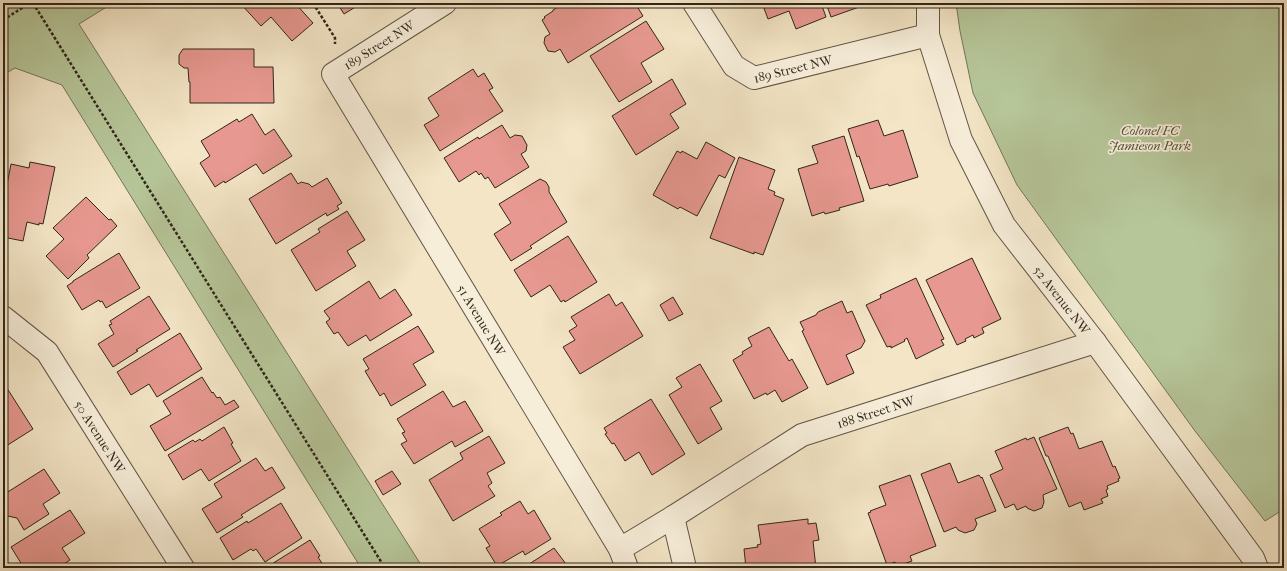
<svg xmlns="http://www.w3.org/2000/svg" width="1287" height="571" font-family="'IM FELL French Canon',serif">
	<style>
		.green { fill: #b6c699; stroke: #73765a }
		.building { fill: #e79890; stroke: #30261b }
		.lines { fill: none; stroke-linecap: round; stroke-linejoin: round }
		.minor-casing { stroke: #615646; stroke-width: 24 }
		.path { stroke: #30261b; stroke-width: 2.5; stroke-dasharray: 3 2; stroke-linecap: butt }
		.minor { stroke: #f7eeda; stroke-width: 22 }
		.labels { text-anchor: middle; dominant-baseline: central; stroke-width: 3.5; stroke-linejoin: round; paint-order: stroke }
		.street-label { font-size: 13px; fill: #30261b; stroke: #f7eeda }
		.park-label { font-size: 13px; font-style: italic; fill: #524e3a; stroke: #f7eeda }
	</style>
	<rect width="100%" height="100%" fill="#f3e5c6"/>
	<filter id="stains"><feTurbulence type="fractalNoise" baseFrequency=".005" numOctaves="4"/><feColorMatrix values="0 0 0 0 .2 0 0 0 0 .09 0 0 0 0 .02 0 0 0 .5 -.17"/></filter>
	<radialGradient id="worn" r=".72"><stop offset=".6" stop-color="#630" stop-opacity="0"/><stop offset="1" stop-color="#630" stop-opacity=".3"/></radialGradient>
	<path class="green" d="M3,3h110l-34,21 344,544h-62l-299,-483 -47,-17 -12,7z
		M956,3h328v506l-19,12 -70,-90 -178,-246 -44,-92 -13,-62z"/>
	<path class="building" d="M240,3h55l18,20 -21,18 -21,-24 -10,9z
		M337,3h25l-18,11z
		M564,3h71l8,13 -75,47 -8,-14 -5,3 -7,-1 -4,-8 1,-6 5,-3 -8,-14 3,-2 -1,-1 9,-6v-1z
		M762,3h59l5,14 -30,12 -7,-18 -21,8z
		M826,3h35l1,3 -31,11z
		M646,21l18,28 -23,14 11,19 -33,20 -29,-46z
		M183,49h71v18h19l1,36h-84v-21h-1l-1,-14h-4l-5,-4v-9z
		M473,69l5,8 6,-4 9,15 -4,2 14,21 -63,40 -16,-26 15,-9 -11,-18z
		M672,79l14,25 -16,10 9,14 -43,27 -24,-39z
		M252,114l13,21 9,-6 18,27 -29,18 -7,-10 -31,19 -1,-2 -9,6 -15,-24 10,-7 -9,-15 36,-22 2,3z
		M878,120l6,16 19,-6 15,47 -29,9 -1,-2 -18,5 -11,-33 -2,1 -9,-28z
		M502,125l8,13 5,-3 7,1 5,9 -1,6 -5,3 8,13 -34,21 -7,-11 -3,2 -4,-6 -2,2 -3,-4 -17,11 -15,-24 34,-21 1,2z
		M844,136l20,65 -25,7 1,2 -15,4 -1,-2 -12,4 -14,-47 20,-6 -6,-17z
		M706,142l29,16 -10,20 -6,-3 -22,41 -17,-9 -2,2 -25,-14 24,-44 4,2 1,-2 15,8z
		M739,157l36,13 -7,19 7,3 -1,3 10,4 -21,56 -9,-3v2l-44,-16z
		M30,162l25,5 -12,57 -4,-1v2l-12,-3 -4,19 -20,-4v-32l8,-41 18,4z
		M291,173l7,11 3,-2 8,2 3,3 15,-9 15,25 -5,3 2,3 -12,7 -1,-3 -50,31 -27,-45z
		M540,179l6,3 3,5v5l18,30 -37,24 2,2 -21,13 -17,-27 17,-11 -12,-19z
		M86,197l23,23 2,-1 6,7 -30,29 2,3 -21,21 -22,-23 18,-17 -11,-11z
		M347,211l18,29 -18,11 9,15 -40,25 -25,-41 29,-18 -2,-3z
		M568,236l29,46 -32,20 -1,-2 -3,2 -11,-17 -19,12 -17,-27z
		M119,253l21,35 -34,20 -4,-7 -2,1 -1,-2 -17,10 -15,-24 6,-4v-1z
		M972,258l29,61 -19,9 2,5 -10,5 -1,-3 -8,4 1,2 -9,4 -31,-65z
		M916,278l28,61 -3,1 3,5 -28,14 -9,-21 -3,2 1,1 -14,7v-2l-4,1 -21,-42 15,-7 -1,-3z
		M369,281l11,18 15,-10 17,26 -42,26 -4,-6 -18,11 -10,-14 -4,2 -8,-12 4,-3 -6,-8z
		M609,294l7,12 6,-4 21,34 -63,38 -17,-27 12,-7 -6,-9 8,-5 -6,-9z
		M149,296l21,33 -34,21 2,1 -25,16 -15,-23 16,-10 -5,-9 3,-1 -2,-3z
		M673,297l10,17 -14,7 -9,-16z
		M842,301l5,12 5,-2 13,30 -4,7 -15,7 8,18 -27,12 -25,-54 2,-1 -4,-8 16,-7 2,-3z
		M418,326l16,26 -21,12 13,21 -35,21 -7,-13 -4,3 -15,-25 4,-2 -6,-10z
		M769,327l20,34 3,-2 16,29 -26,14 -7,-12 -8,5 -1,-2 -12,6 -21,-39 10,-6 -1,-2 10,-6 -4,-8z
		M180,333l22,36 -45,28 -8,-13 -18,11 -14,-23z
		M700,364l22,37 -12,7 12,21 -24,15 -29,-49 13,-8 -6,-9z
		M202,377l10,16 1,-1 4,6 3,-1 5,8 9,-5 5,7 -74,44 -15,-25 21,-12 -8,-13z
		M5,385l28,44 -30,19v-62z
		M443,391l10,16 12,-6 18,30 -28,16 -3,-6 -38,23 -13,-20 6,-3 -5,-8 3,-1 -8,-13z
		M651,399l34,55 -33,21 -13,-23 -14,9 -11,-18 -2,1 -7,-10 2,-1 -3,-5z
		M224,427l9,16 -2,1 10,17 -32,20 -8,-12 -18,11 -15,-25 25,-15 2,2 5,-3 2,2z
		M1068,427l3,7 2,-1 6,16 23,-8 11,26 2,-1 5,12 -2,1 1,2 -12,5 1,3 -2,1 2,6 -7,3 2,4 -19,7 -3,-8 -12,5 -21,-51h-2l-7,-18z
		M489,436l16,27 -18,10 5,10 -4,3 7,10 -42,25 -24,-41 34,-21 -3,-6z
		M1034,437l23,52 -14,6 1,7 -2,6 -8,3 -7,-3 -1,-2 -9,4 -3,-6 -9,4 -15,-33 13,-6 -8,-18 31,-13 1,2z
		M256,458l9,13 7,-4 13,21 -44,27 2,2 -26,16 -15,-24 20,-12 -8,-13z
		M950,463l8,20 21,-8 2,3 1,-1 14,34 -21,8 2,5 -3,6 -9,3 -7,-3 -2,-3 -12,5 -23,-58z
		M44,469l16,24 -17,11 6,10 -25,16 -7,-12 -14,-3v-20z
		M392,471l9,13 -18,11 -8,-14z
		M910,475l26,71 -26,10 2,5 -11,4 1,3h-12l6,-2 -1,-4 -8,3 -19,-52 3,-1 -1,-1 16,-6 -7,-19z
		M520,501l8,13 6,-4 17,29 -26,16 -2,-4 -26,15 -11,-18 4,-2 -11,-17 23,-14 -2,-2z
		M281,503l21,35 -37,24 -9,-13 -3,2 -2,-2 -18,11 -13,-22 27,-17 1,2z
		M70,510l15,23 -23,15 8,12 -12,8h-34l-13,-21z
		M808,519v5l8,-1 3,17 -6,1 3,27h-70l-2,-19 14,-2 -1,-2 4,-1 -3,-19z
		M310,540l10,16 -2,1 7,11h-57l-1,-1z
		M554,548l15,20h-42l-1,-2z"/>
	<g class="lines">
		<g class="minor-casing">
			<g id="minor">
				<path id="s1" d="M445,3l-112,71 287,475 7,19"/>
				<path id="s2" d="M694,3l40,63 20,12 174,-43"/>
				<path id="s3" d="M928,3v32l33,105 43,85 91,117 158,216 4,10"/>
				<path id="s4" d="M3,317l44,35 136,216"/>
				<path d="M673,517l12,51"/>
				<path id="s5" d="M620,549l53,-32 129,-82 293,-93"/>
			</g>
		</g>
		<path class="path" d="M33,3l352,565
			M313,3l22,35v6
			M3,20l27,-17"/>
		<use href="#minor" class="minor"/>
	</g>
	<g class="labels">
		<g class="street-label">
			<text transform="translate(379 45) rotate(-32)">189 Street NW</text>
			<text stroke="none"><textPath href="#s2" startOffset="138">189 Street NW</textPath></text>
			<text stroke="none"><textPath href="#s3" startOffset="332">52 Avenue NW</textPath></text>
			<text stroke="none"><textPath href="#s1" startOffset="420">51 Avenue NW</textPath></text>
			<text stroke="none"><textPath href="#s5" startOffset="292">188 Street NW</textPath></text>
			<text stroke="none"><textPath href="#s4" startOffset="156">50 Avenue NW</textPath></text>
		</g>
		<g class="park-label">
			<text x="1150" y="130">Colonel FC<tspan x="1150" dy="15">Jamieson Park</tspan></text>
		</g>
	</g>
	<rect width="1287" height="571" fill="none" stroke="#f3e5c6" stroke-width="16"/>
	<rect x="4" y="4" width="1279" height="563" fill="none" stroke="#30261b" stroke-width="2"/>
	<rect x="8" y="8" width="1271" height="555" fill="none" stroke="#30261b"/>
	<rect width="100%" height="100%" filter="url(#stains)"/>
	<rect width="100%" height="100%" fill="url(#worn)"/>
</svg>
